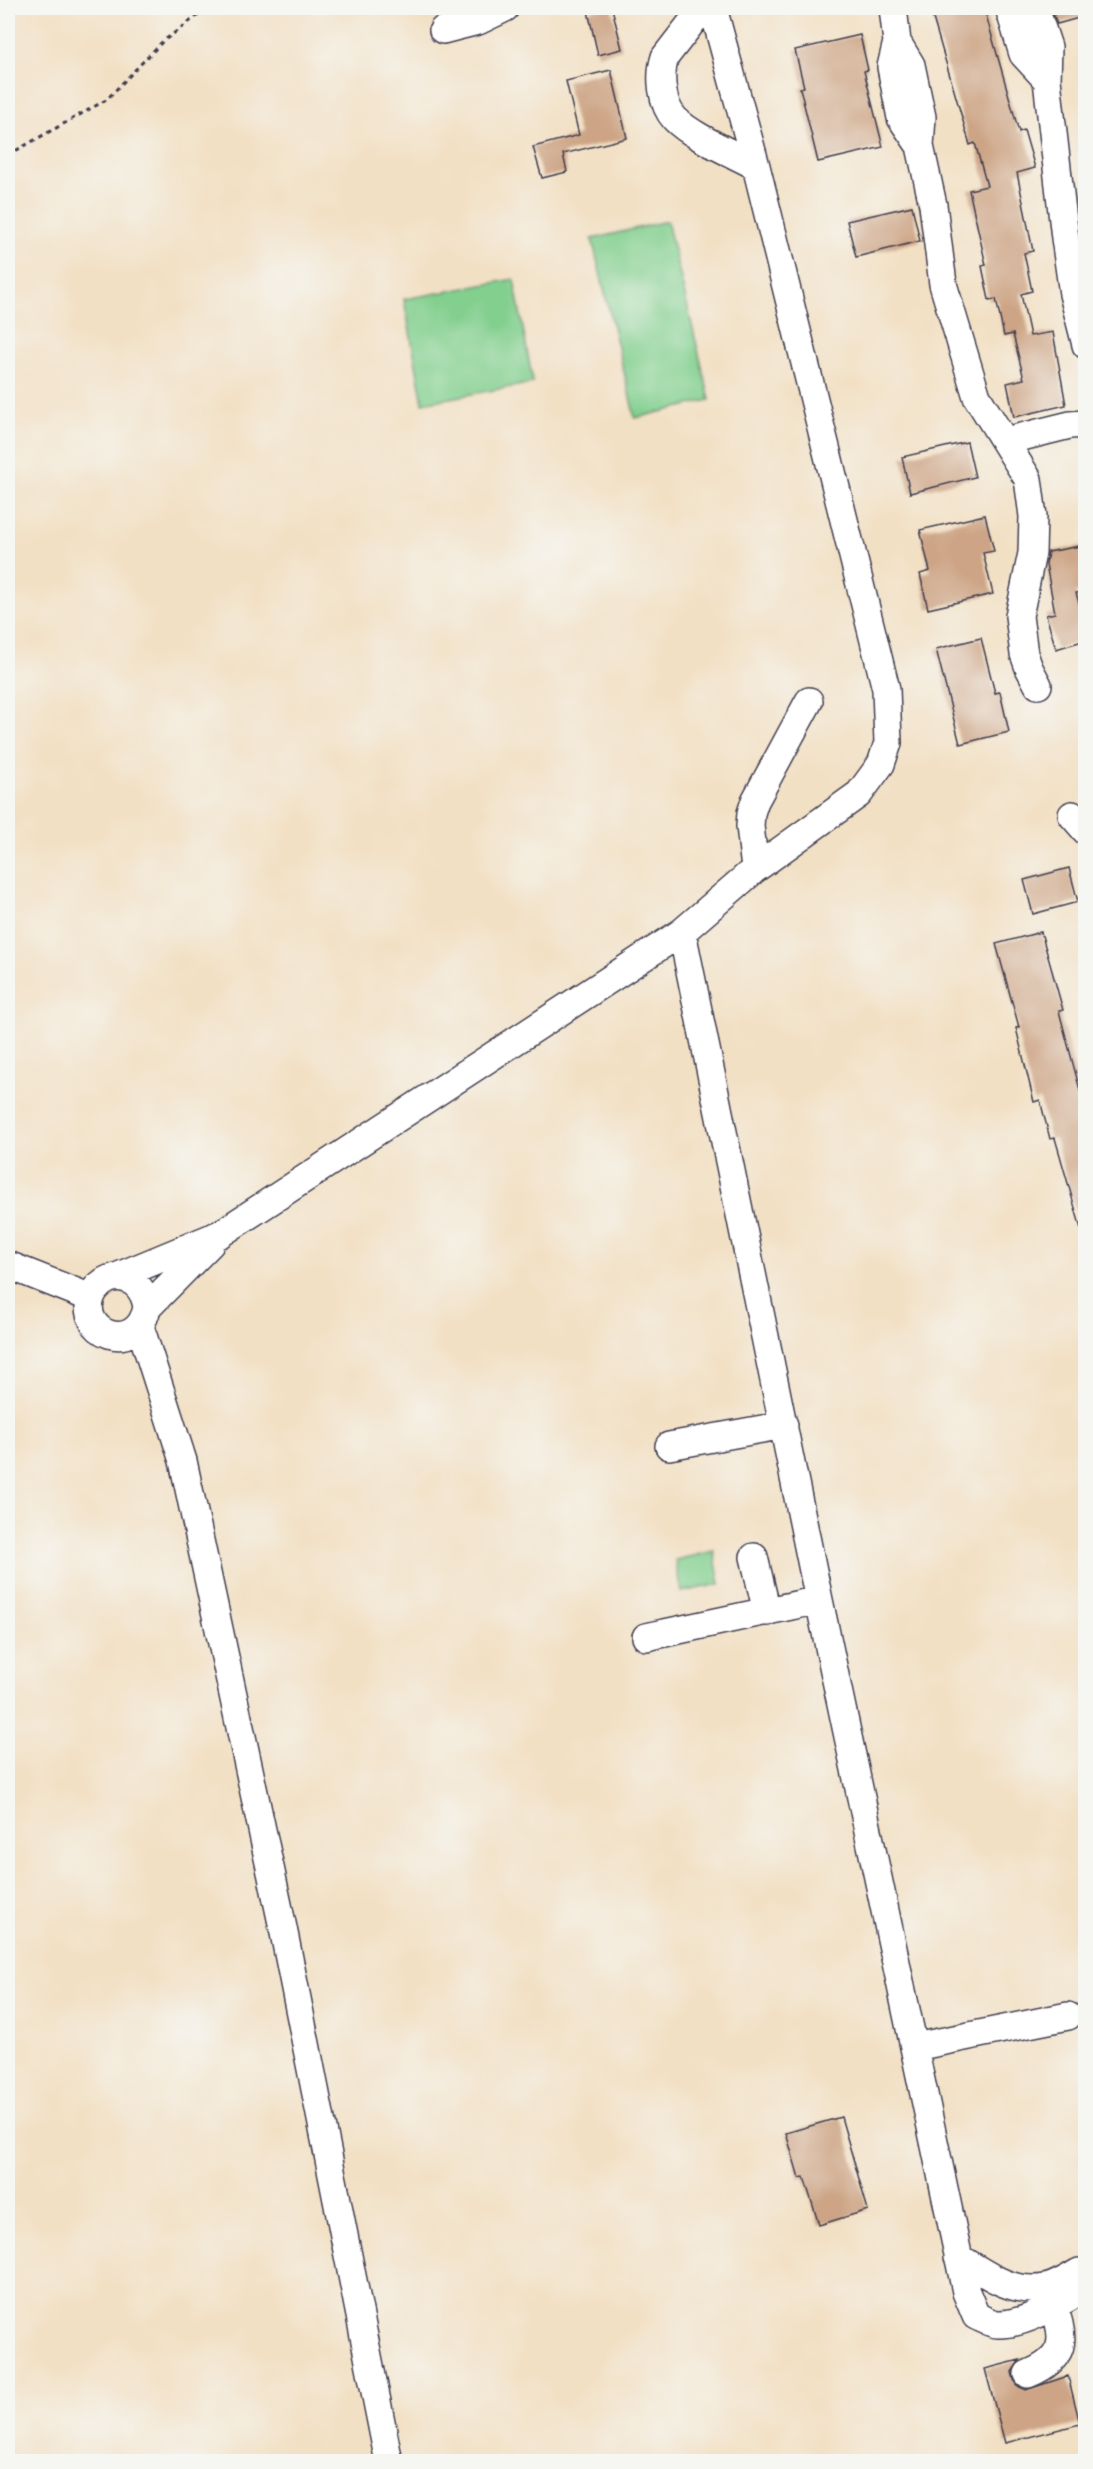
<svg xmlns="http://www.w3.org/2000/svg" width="1093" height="2469" font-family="'Patrick Hand',sans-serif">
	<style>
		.green { fill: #82cf8e; stroke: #527864; stroke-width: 1.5 }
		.building { fill: #cda485 }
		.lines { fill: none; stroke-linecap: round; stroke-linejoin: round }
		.minor-casing { stroke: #413e50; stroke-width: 30 }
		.path { stroke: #413e50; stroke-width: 3; stroke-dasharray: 4.5 4.5; stroke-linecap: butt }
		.minor { stroke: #fff; stroke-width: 27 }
	</style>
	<rect width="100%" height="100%" fill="#f6f6f2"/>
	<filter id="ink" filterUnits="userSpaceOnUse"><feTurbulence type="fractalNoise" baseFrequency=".0167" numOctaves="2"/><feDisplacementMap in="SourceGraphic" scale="12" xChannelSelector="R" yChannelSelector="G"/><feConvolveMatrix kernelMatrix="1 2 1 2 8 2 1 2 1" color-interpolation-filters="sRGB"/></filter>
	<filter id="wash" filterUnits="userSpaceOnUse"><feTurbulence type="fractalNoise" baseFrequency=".008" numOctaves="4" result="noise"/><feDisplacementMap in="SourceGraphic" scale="24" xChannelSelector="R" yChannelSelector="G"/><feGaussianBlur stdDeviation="1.35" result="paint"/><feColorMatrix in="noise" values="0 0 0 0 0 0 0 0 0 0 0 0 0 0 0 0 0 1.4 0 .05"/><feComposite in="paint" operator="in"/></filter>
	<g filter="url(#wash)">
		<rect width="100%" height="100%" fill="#f2e0c4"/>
		<path class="green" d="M667,221l43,179 -75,18 -43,-179z
			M514,279l19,104 -110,20 -19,-104z
			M714,1551l6,33 -39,8 -6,-32z"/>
		<g id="blocks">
			<path class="building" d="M604,8h8l10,41 -24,6 -10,-44z
				M930,8h54l35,124 5,-2 11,38 -18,5 16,78 -9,2 8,38 -11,3 9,42 23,-4 13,73 -52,12 -7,-34 17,-4 -11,-45 -9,2 -8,-37 -7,1 -7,-34 4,-1 -17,-75 18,-4 -12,-43 -5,2z
				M1051,8h35v8l-29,8z
				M860,35l8,35 -4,1 19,76 -65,15 -18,-74 4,-1 -9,-37z
				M611,70l16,68 -64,16 4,18 -25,6 -9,-31 46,-12 -13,-54z
				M912,206l8,35 -64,16 -9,-36z
				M967,442l8,35 -65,16 -8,-36z
				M985,515l9,36 -11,2 10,41 -65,15 -8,-35 10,-3 -10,-41z
				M1086,545v46l-10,2 10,33v14l-30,9 -10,-34 9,-2 -9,-49 2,-12z
				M981,638l14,55 5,-1 9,40 -49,12 -24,-95z
				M1069,868l9,34 -45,12 -9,-34z
				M1041,932l22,78 -4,1 22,83 5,-1v135l-5,1 -26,-91 -5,1 -10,-39 -6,2 -18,-74 3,-1 -23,-83z
				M841,2117l27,93 -49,15 -15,-48 -5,1 -13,-45z
				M1020,2360l-8,12 2,8 5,7 7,3 42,-14 12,48 -75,19 -20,-74z"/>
		</g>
	</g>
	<g filter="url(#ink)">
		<use href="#blocks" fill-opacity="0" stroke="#413e50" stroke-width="1.5"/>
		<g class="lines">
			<g class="minor-casing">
				<path id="minor" d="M703,8l-38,49c-6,18 -4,47 10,62 16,17 59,35 81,47
					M893,8l4,34 -6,25 10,51 19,28
					M1009,8l14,46 24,26
					M1035,8l13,39 -1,33 18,158 8,56 13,51
					M443,30l35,-9 27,-13
					M897,42l14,23 11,52 -2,29 13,59 10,79 34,113 51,82 5,37 -1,37 -13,63 5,38 5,14 9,17
					M1006,441l64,-16 16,-1
					M1072,815l14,16
					M755,869l-5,-43 1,-13 4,-12 54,-100
					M682,932l137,668 147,692 10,24c7,3 15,8 22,8 28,1 65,-23 88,-37
					M8,1265l83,33
					M116,1277l104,-43 462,-302 73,-63 104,-75 22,-30 7,-21 -2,-54 -130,-523 -43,-158
					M147,1308c-2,-19 -17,-36 -38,-29 -7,3 -13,8 -17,16 -16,38 44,62 55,13l64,-65
					M140,1326l43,135 100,467 106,534
					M669,1446l115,-21
					M754,1557l13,55
					M646,1637l173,-37
					M915,2047l153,-31
					M958,2257c28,17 53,37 87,31 11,-2 24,-10 34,-16
					M1028,2374c37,-15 39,-34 25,-69"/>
			</g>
			<path class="path" d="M8,155l98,-55 56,-58 46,-34"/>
			<use href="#minor" class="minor"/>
		</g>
	</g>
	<rect width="1093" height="2469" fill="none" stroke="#f6f6f2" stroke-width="30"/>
</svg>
